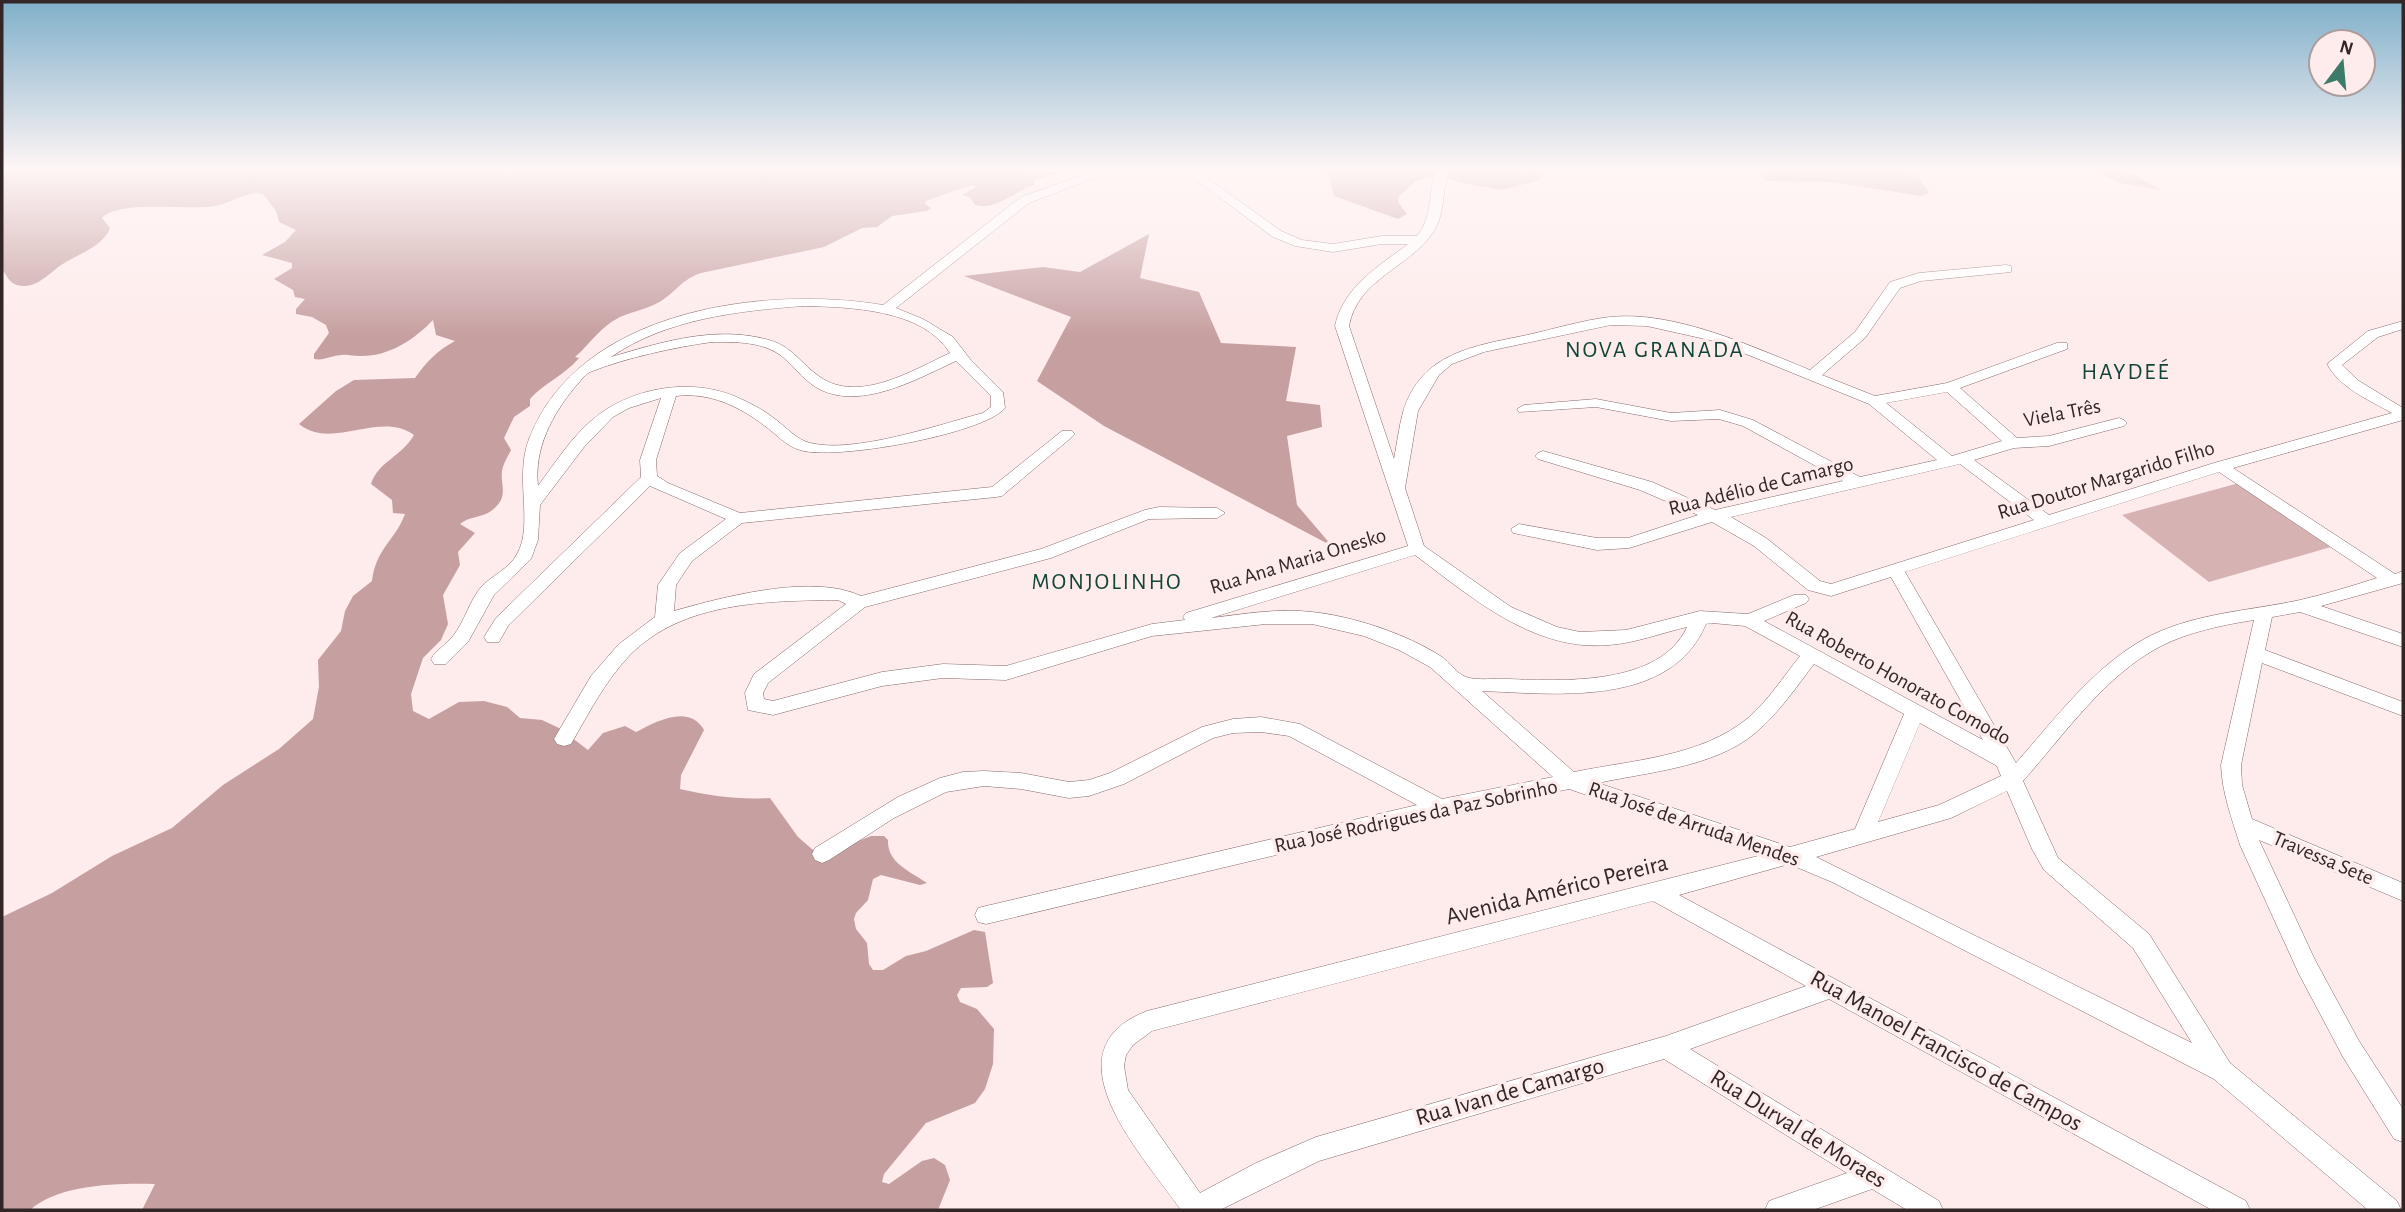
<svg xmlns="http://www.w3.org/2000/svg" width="2405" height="1212" font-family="'Alegreya Sans',sans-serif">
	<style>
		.green { fill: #d6b2b3 }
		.forest { fill: #c69fa0 }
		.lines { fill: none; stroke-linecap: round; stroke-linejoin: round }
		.minor-casing { stroke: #85696a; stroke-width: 1 }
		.minor { fill: #fff; fill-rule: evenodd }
		.labels { text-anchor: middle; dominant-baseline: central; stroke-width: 7; stroke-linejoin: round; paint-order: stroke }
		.street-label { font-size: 21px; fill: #322626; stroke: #feebeb }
		.neighbourhood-label { font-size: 23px; letter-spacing: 2px; fill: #104537; stroke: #feebeb }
		.near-street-label { font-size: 24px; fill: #322626; stroke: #feebeb }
	</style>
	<rect width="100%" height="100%" fill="#feebeb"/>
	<path class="green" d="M2239,483l92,64 -122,35 -87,-67z"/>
	<path class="forest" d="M2,168h1025l-2,3 36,1 -27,8v5c-18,5 -41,28 -60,19l-3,-6 -9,-3 14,-8 -5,-2 -45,16 -1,3 6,4 -4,3 -35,5 -15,11 -15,1 -38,19 -123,26c-20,7 -23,17 -40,28 -13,8 -27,10 -41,16 -20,10 -29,26 -45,40l4,1c-14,17 -35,25 -49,41v7l-16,11 -10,21 7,12c-3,6 -8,14 -9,21 -2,15 8,26 -11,40 -9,7 -22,5 -31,13l15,9 -17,19 2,13 -17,30 5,29 -7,16 -18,18 -12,36 2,17 16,8 30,-17 25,-1 23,6 13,11 22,2 17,8 29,22 15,-17 22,-7 11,6c19,-10 53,-29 68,-2l-23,45 -1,14c31,7 59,11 90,9l28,39 22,19 51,-20h13l4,4c-1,23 22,31 39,43l-7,2 -39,-10 -8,4 -5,21 -12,13 -2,6 2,10 11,14 2,21 4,6h10l23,-14 20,-5 48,-21 11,2 8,51 -6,4 -26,1 -4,7 3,7 17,7 17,20 -1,35 -8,25 -10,14 -49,20 -42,51 -2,8 7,2 33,-23 12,-3 11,7 5,15 -12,30h-796l13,-26c-37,-1 -96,0 -125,26h-28v-293l50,-24 60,-37 60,-28 51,-43 56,-36 34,-30 6,-32 -1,-27 23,-29 4,-20 8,-15 19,-15c4,-33 23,-40 33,-67l-12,-1 -1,-13 -21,-16c7,-22 31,-28 43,-49 -34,-25 -82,16 -115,-11l37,-33 18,-11 61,-2c12,-17 22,-27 40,-37l-19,-6 -3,-15c-19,20 -45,37 -74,36 -6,0 -12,-2 -17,-1 -10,0 -18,6 -28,4v-5l15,-21 -3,-8 -14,-8 -16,-3v-5l9,-10 -10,-2 -2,-7 -19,-11 18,-11v-5l-30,-8 23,-13 11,-12 -17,-8 -3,-11 -13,-17 -7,-1c-14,1 -27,11 -42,13 -26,5 -94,-7 -112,12l8,10c-7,18 -29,25 -44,34 -15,8 -29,29 -49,23 -8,-2 -11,-11 -15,-16z
		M1322,168h224l-3,9 -6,4 -36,9 -43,-8 -20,-8 -22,7 -18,16v5l9,12 -9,5 -64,-23 -4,-16z
		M1754,168h146l18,8 11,17 -8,3 -89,-14 -67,-1z
		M2087,168h36l37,22 -40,-7z
		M1149,234l-9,44 59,14 22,51 75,4 -10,54 34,4 2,22 -35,9 10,69 35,41 -228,-120 -67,-45 34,-64 -107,-41 79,-9 37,5z"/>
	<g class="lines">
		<g class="minor-casing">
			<path id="minor" d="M1103,168h17l-91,35 -133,105 27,11 30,18 17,22 33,33 2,16c-21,26 -171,53 -205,42 -14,-4 -24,-16 -35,-24 -26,-20 -56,-34 -89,-30l-20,64 1,16 11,7 72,30 252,-26 70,-56h10l3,3 -3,3 -70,59 -6,1 -254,26 -50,38 -16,24 -2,26c49,-14 139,-38 187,-15l180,-47 104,-39 14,-3 58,1 8,5 -8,5 -68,1 -98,39 -186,49 -97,76 -5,10 1,6 9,2 109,-29 61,-8 63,2 146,-42 33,-4 -2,-3 3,-4 222,-67 -73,-220c8,-39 44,-60 73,-82h-26l-49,8 -38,-6 -22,-9 -93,-69h13l88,63 21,9 31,4 49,-8h35c17,-21 10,-45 21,-68h12c-9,21 -4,44 -16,63 -24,37 -76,47 -85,95l45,133c3,-16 5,-32 9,-47 18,-60 72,-66 124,-77 27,-6 56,-15 83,-18 64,-7 143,30 200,53l45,-38 35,-50 29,-9 87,-8 5,1v6l-90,9 -21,7 -35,50 -43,37 53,21 72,-13 110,-40h10v6l-107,39 57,50 32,-2 70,-18 5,2 3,3 -3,3 -75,20 -35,2 -40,12 75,55 165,-52 178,-50c-23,-13 -52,-25 -65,-49l41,-33 35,-10v8l-25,8 -36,28 17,16 44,27v12l-170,48 162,106 8,-3v12l-82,23 82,28v13l-103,-35 -28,5 -7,33 138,52v14l-141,-53 -21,102 1,20 10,34 151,64v18l-144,-61 56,120 44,81 44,68v33l-9,-3 -51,-82 -44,-83 -59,-129c-8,-26 -18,-52 -19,-80l33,-145c-32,5 -65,12 -93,26 -56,29 -97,89 -138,135l35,77 91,76 81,129 167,138 4,9h-33l-154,-131 -382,-197 -43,-18 -110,31 567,306 4,9h-38l-383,-211 -139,50 249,152 4,9h-36l-35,-21 -59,21h-48l4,-9 78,-28 -183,-114 -345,102 -99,49h-39c-36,-52 -138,-159 -34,-199l615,-156 -193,-66 -129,27 -454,108 -8,-2 -3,-7 3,-7 8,-2 431,-101 -128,-69 -28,-4 -28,1 -20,5 -89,46 -35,12 -20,2 -48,-9 -37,-3 -38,6 -52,26 -65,42 -7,3 -7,-3 -3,-6 3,-6 83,-51 42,-19 23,-6 21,-1 37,2 48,9 20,-2 21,-7 92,-46 31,-8 28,-2 39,7 142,75 111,-22 -123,-110 -31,-17 -35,-14 -52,-12h-46l-114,12 -146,44 -63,-2 -61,8 -109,29 -25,-5 -3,-17 9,-19 92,-70 -8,-4c-70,1 -155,1 -208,55 -25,26 -41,58 -59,89l-7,2 -7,-2 -3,-5 37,-63 28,-32 36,-27 3,-32 22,-32 46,-34 -76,-33 -142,140 -9,16h-12l-3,-5 12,-19 145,-141 -1,-17 21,-62 -32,10 -16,9 -29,30 -44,58 -2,35 -7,19 -37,36 -26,47 -22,22h-12l-3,-5c5,-9 15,-14 22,-23 12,-15 16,-35 29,-50 11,-11 28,-18 35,-32 17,-29 -3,-77 12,-115 49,-129 234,-154 354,-134l138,-108zM803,306c46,1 120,3 147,47 -37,17 -91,51 -130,24 -19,-13 -28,-31 -51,-37 -53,-15 -107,2 -158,17 55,-38 127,-46 192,-51zM1611,325l36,1 67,15 155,63 68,56 -77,17 -107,-57 -33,-10 -49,3 -75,-14 -72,6 -7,4 2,3 77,-5 75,14 48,-2 24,7 100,55 -128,29 -63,-28 -109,-31 -5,2 -3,3 3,3 102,31 58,25 -70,23h-31l-78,-14 -8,5 2,4 84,17 32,-2 83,-26 42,24 54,44 23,6 60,-19 92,163 -219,-119 42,-18 3,-4 -3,-4h-12l-46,19 -48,-3 -74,19 -46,2 -23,-5 -46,-20 -87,-61 -19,-58 13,-77 21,-36 13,-11 32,-12zM712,342c24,0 52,-1 72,16 13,11 22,25 37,32 42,20 98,-12 135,-29l35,35v11l-8,6c-45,12 -129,41 -173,30 -13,-3 -24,-16 -35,-24 -10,-8 -21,-14 -32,-19 -47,-24 -111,-14 -151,20 -21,18 -37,43 -54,66 -4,-38 14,-71 37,-99 5,-5 9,-12 15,-15 35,-14 85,-25 122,-30zM1947,392l55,49 -50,15 -66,-53zM1960,464l74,56 -203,64 -11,-3 -54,-43 -35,-21zM2219,472l158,106c-25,8 -51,16 -77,22 -51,11 -107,13 -154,38 -53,29 -91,81 -130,125l-111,-191zM1415,555c56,42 119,97 194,90 27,-2 52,-12 78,-18 -27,59 -124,54 -179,52 -12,-1 -31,2 -42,-2 -9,-3 -17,-15 -24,-20 -35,-23 -90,-41 -130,-45 -34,-4 -68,2 -101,6zM1712,623l33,3 55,30c-16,20 -33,46 -52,62 -47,39 -116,42 -174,54l-92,-81c74,3 189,17 224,-67zM1814,664l90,50 -49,115 -65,18 -192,-64c55,-12 124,-16 165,-57 19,-18 35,-41 51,-62zM1920,723l77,43 4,10 -62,29 -61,17zM2007,791l25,58 12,21 89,78 59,95 -376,-186 135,-39zM1653,901l153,85 -140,50 -350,101 -60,26 -56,30 -72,-103 -4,-24 2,-11 7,-10 19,-14z"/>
		</g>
		<use href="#minor" class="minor"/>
	</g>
	<linearGradient id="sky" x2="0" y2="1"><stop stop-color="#7fafc9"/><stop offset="0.5" stop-color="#fff6f6"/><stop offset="1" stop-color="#fff6f6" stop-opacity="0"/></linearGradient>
	<rect width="2405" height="338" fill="url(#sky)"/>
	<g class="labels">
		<g class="street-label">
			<text transform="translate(2062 413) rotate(-11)">Viela Três</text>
			<text transform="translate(2106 480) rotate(-17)">Rua Doutor Margarido Filho</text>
			<text transform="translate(1761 486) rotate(-14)">Rua Adélio de Camargo</text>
			<text transform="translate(1298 561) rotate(-17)">Rua Ana Maria Onesko</text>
			<text transform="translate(1898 678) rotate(29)">Rua Roberto Honorato Comodo</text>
			<text transform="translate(1416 816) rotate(-12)">Rua José Rodrigues da Paz Sobrinho</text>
			<text transform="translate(1694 824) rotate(19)">Rua José de Arruda Mendes</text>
			<text transform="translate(2323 858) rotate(23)">Travessa Sete</text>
		</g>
		<g class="neighbourhood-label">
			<text x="1655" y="350">NOVA GRANADA</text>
			<text x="2126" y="372">HAYDEÉ</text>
			<text x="1107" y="582">MONJOLINHO</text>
		</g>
		<g class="near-street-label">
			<text transform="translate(1557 890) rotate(-14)">Avenida Américo Pereira</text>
			<text transform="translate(1946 1051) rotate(29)">Rua Manoel Francisco de Campos</text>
			<text transform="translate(1510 1092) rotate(-16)">Rua Ivan de Camargo</text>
			<text transform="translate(1798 1129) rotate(32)">Rua Durval de Moraes</text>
		</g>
	</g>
	<rect width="2405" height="1212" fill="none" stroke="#322626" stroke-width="7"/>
	<g transform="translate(2342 63) rotate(16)"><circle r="33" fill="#feebeb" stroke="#ac9c9c" stroke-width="2"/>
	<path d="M0-5L12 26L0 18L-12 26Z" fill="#3c7b68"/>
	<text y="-10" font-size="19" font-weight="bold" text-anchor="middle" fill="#322626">N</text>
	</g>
</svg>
